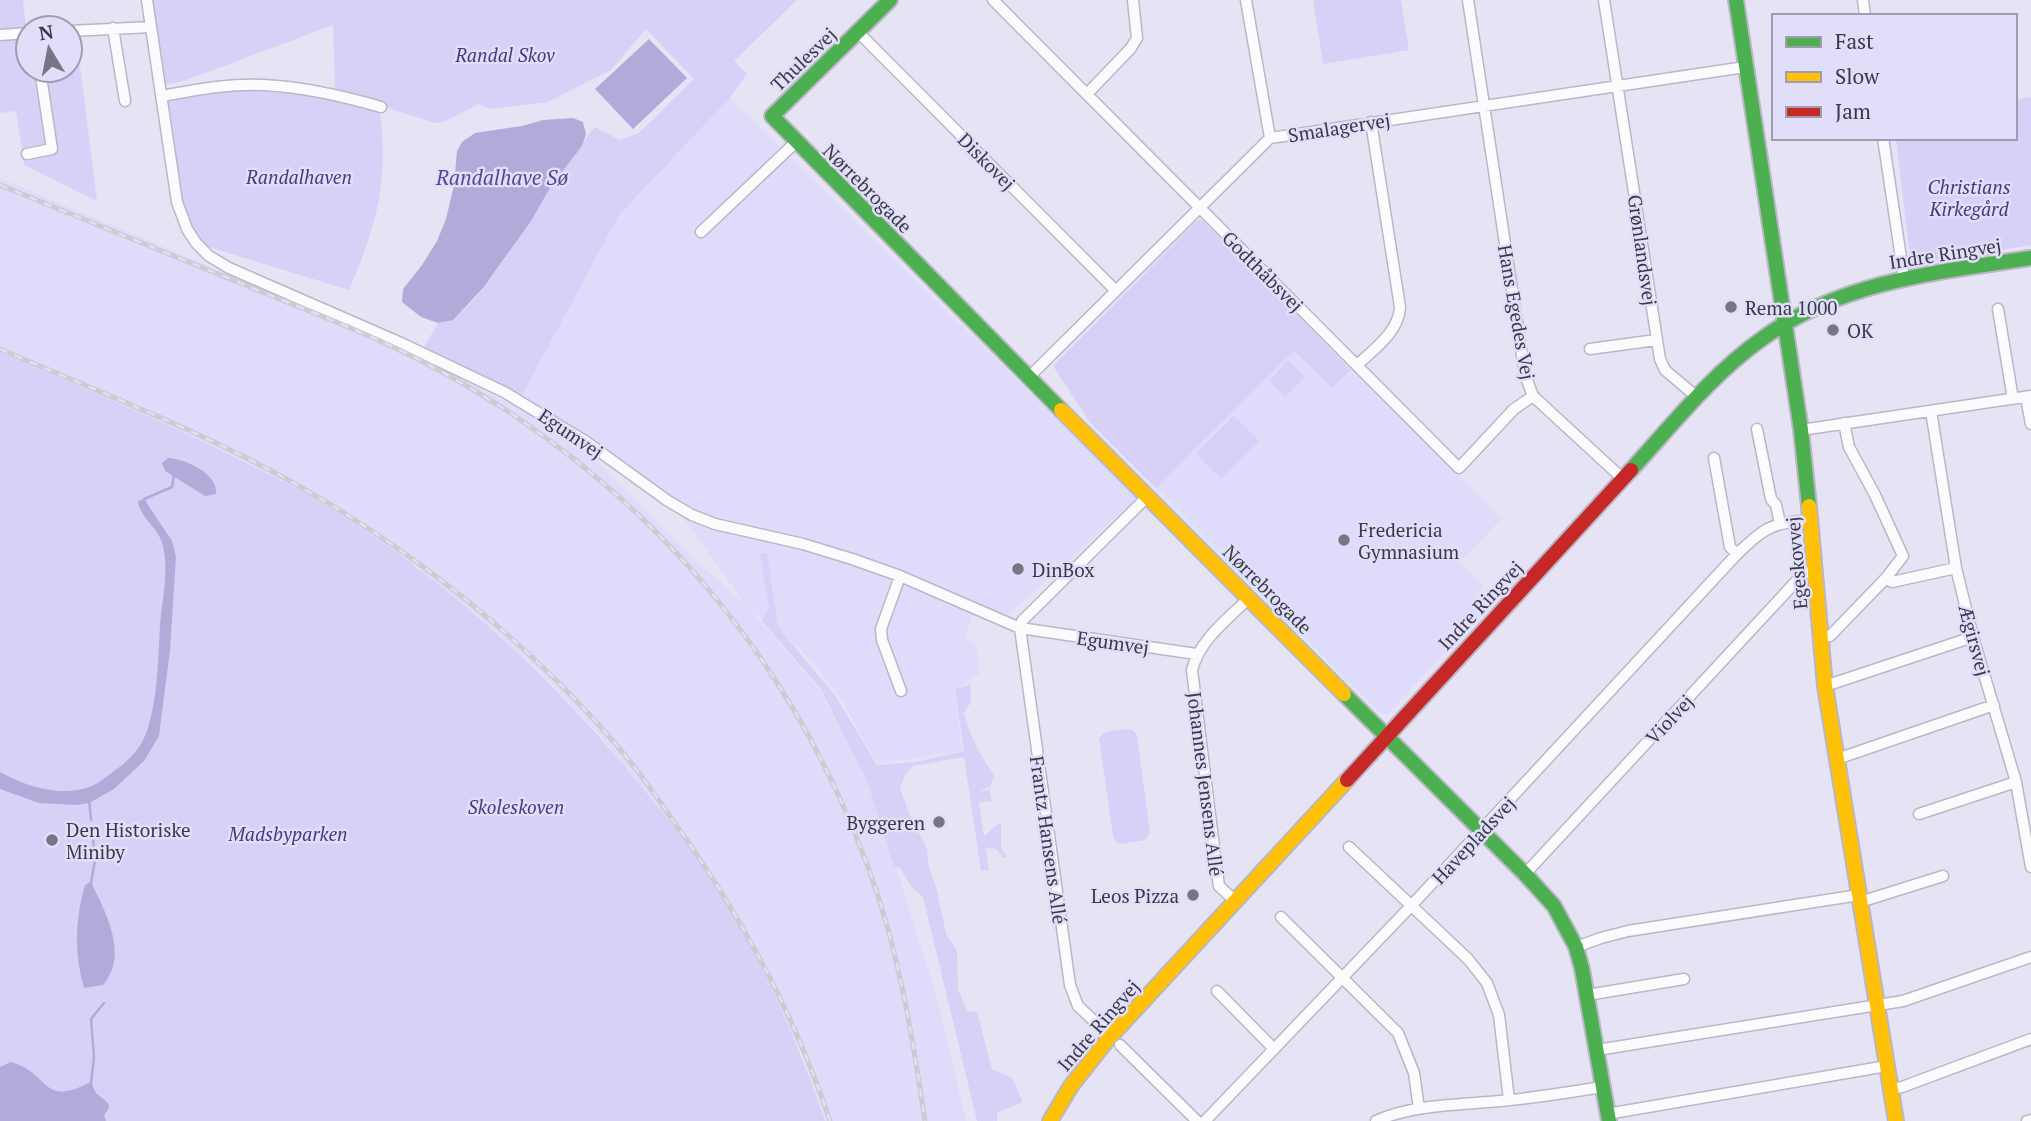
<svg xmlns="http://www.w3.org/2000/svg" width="2031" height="1121" font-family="'PT Serif',serif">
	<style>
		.built { fill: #dfdbfa; fill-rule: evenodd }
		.green { fill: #d7d1f8; fill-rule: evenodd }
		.water { fill: #b2abd9 }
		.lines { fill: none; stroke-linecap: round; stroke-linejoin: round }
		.stream { stroke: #b2abd9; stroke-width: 2.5 }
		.street-casing { stroke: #b9b7c5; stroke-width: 13 }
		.fast-casing { stroke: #b9b7c5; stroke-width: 18 }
		.slow-casing { stroke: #b9b7c5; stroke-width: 18 }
		.jam-casing { stroke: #b9b7c5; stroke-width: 18 }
		.street { stroke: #fbfbfd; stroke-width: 10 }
		.fast { stroke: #4caf50; stroke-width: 14 }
		.slow { stroke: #ffc107; stroke-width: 14 }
		.jam { stroke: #c62828; stroke-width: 14 }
		.rail-casing { stroke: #cccbd0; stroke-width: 5 }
		.rail { stroke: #e1defa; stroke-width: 2.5; stroke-dasharray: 8; stroke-linecap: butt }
		.poi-dot { fill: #777584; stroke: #e1defa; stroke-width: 2.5 }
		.labels { text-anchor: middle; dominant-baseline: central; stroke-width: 5; stroke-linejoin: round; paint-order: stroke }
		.park-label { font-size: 19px; font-style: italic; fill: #493980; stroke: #e1defa }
		.street-label { font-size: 19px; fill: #3b3947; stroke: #e1defa }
		.poi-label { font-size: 19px; fill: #3b3947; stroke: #e1defa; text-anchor: start }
		.water-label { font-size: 21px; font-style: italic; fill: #584891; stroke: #e1defa }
	</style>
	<rect width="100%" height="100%" fill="#e6e4f4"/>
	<path class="built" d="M730,98l407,400 -127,115 -38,3 -6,21 11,12 2,25 -24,16 7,61 -84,13 -41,-71 -37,-45 -50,-39 68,79 50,90 69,220 29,123h-141l-22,-65 -65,-132 -41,-67 -100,-125 -55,-58 -59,-54 -69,-56 -414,-211v-175l390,164 115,59 16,5v-9l98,-182zM575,440l107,76 62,87 -39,-34z
		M1295,350l36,38 21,-17 150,147 -42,44 24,25 -8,7 12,12 -100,108h-7l-225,-226z"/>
	<path class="green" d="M0,0h23l3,28 49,-2 22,175 -73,-36 -8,-54 -16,2zM28,28h42v42h-42z
		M151,0h646l-63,61 13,13 -17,24 -111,117 -98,182 -97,-50 14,-24c36,0 93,-108 112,-137 9,-14 22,-25 30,-38 6,-9 7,-14 15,-21l25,13 19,-7 55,-54 -48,-50 -35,41 -63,32 -59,7 -10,-5 -35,18 -9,1 -100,-32 -2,-66 -149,56 -20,4z
		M1313,0h88l8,50 -86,14z
		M208,90c38,2 77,0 115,6 19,4 38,10 57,17 9,69 -4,114 -31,177l-144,-44c-32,-40 -31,-98 -39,-147z
		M2031,97v148l-120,20 -15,-127h119v-38z
		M1198,220h4l149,150 -19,18 -38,-37 -138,137 -67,-67 -36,-55z
		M0,352c85,37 170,72 252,114 20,11 42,20 62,32 127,77 232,171 325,286 19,24 41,48 58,73 55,80 97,174 128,264h-825z
		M1288,360l17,16 -20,21 -16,-16z
		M1234,416l25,25 -38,38 -25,-26z
		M760,553h7l11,74 57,68 42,70 39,-3 48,-11 -9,-62 15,-5 1,18 -7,11c6,25 17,41 30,63l-4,11 -11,4 11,-1 2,11 -13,2 5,33 17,-14v25l6,10 -3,1 -8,-9 -10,-1 3,22 -8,1 -17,-114 -51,9 -7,7 -6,15 9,25 18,36 1,15 8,23 10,46 11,18 1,38 9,22 10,1 15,57 20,9 11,24 -26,11v8h-20l-54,-224 -11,-9 -12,-20 -6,-2 -28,-88 -46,-90 -59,-68 8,-12z
		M1127,729l6,1 4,5 13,98 -5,7 -25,4 -5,-3 -2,-5 -14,-97 6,-7z"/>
	<path class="water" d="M649,39l38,39 -54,51 -38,-40z
		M573,118l10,4 3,12 -4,12 -31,40 -20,35 -47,66 -31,33 -15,3 -17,-6 -19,-15 1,-13 19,-24 15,-24 9,-22 8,-34 3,-34 5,-9 13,-9 47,-7 21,-6z
		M168,458c17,1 50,15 48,36l-11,2 -40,-25 -3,-8z
		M144,499l28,42 4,16 -6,93 -11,86 -15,25 -30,28 -25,14 -13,2 -37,-2 -39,-14v-17c27,15 62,26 92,14 8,-4 15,-10 22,-15 15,-10 27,-23 33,-40 11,-33 11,-72 13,-106 2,-25 9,-53 3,-79 -4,-19 -23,-27 -25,-45z
		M91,882c15,32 38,72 12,103l-19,3c-10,-34 -9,-68 1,-103z
		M11,1062c40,11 29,46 80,20l5,11 12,10 1,5 -5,7 2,6h-106v-54z"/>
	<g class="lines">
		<path class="stream" d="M145,502l-1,-3 28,-12 2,-12
			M89,799l2,21
			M91,883l4,-23 -2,-22
			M91,1083l3,-26 -3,-38 13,-16"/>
		<g class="street-casing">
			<path id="street" d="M147,0l30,202 10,27 9,14 13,13 20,12 172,75 103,49 81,49 83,60 24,14 23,9 88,20 49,15 48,17 120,52 176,26
				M993,0l466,468 55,-59 19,-13
				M1246,0l24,138
				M1468,0l57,375 8,21 90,83
				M1604,0l56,359 5,11 33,28
				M1863,0l2,16
				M113,28l12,73
				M70,31l81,-4
				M858,32l257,258
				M0,35l28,-2
				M1087,94l44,-46 6,-10 -4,-38
				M162,96c33,-6 67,-13 102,-11 40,2 79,11 117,22
				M1883,138l21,140
				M27,154l25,-5 -12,-79
				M701,232l95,-90
				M1998,309l15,90
				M1590,349l66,-9
				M1357,365c17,-16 42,-33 43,-58l-29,-185
				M1028,378l242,-240 475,-71
				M2026,397l5,27
				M1931,411l25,157 17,69 43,145 15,85
				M1757,429l14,70 5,6 4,18
				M1801,430l230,-34
				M1714,458l16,89 7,7
				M900,576l-19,53 1,11 19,51
				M1886,578l6,4 64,-14
				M1020,628l50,357 8,21 32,30
				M1020,628l2,-7 126,-125
				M1822,637l8,-1 56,-58 17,-22 -28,-61 -26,-48 -5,-24
				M1825,686l148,-49
				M1837,759l157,-54
				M1919,814l97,-32
				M1349,847l119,112 19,24 12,32 10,85
				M1525,874l277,-299 14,-6
				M1235,901l-16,-15 -1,-7 -26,-209c8,-31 35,-50 57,-72
				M1860,902l83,-26
				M1281,917l117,116 16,40 5,36
				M1576,947l25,-9 27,-7 231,-36
				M1217,991l57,58
				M1587,995l97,-16
				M1120,1045l77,76
				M1597,1050l306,-49 128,-44
				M1891,1089l11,-2 129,-48
				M1607,1114l280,-48
				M1205,1121l206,-215 326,-352c31,-29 32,-29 75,-35
				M1376,1121c38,-17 83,-16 124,-20 35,-3 69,-9 103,-14
				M2027,1121l4,-1"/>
		</g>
		<g class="fast-casing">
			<path id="fast" d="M890,0l-118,116 289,294
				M1736,0l65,430 8,76
				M1631,470c42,-46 81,-96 132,-132 79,-57 175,-66 268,-80
				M1344,694l181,180 29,32 22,41 6,22 27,152"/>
		</g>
		<g class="slow-casing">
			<path id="slow" d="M1061,410l283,284
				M1809,506l16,180 71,435
				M1050,1121l21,-35 37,-47 239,-259"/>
		</g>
		<g class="jam-casing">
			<path id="jam" d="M1347,780l284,-310"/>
		</g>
		<use href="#street" class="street"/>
		<use href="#fast" class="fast"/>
		<use href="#slow" class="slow"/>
		<use href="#jam" class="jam"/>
		<g class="rail-casing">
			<path id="rail" d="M0,185c87,36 175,71 262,107 57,23 115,45 169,74 216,115 372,300 448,533 23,72 35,148 46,222
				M0,349c106,46 217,88 316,147 107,63 209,145 291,238 24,27 45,56 65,85 67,93 122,193 158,302"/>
		</g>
		<use href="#rail" class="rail"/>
	</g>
	<g class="poi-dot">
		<circle cx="1731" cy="307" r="7"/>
		<circle cx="1833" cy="330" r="7"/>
		<circle cx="1344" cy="540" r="7"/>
		<circle cx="1018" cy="569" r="7"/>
		<circle cx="939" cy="822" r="7"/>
		<circle cx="52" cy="840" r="7"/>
		<circle cx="1193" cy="895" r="7"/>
	</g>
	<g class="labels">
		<g class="park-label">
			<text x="505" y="54">Randal Skov</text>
			<text x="299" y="176">Randalhaven</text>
			<text x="1969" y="186">Christians<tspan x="1969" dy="22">Kirkegård</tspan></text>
			<text x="516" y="806">Skoleskoven</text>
			<text x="288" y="833">Madsbyparken</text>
		</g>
		<g class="street-label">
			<text transform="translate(803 59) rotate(-44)">Thulesvej</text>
			<text transform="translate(1339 127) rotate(-9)">Smalagervej</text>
			<text transform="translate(987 161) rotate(45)">Diskovej</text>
			<text transform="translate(868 188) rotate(45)">Nørrebrogade</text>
			<text transform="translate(1643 250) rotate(82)">Grønlandsvej</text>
			<text transform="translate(1945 253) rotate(-9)">Indre Ringvej</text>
			<text transform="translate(1263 271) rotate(45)">Godthåbsvej</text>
			<text transform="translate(1517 312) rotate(80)">Hans Egedes Vej</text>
			<text transform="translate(571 433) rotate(34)">Egumvej</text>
			<text transform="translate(1796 563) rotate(-95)">Egeskovvej</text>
			<text transform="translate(1268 589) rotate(45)">Nørrebrogade</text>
			<text transform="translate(1480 605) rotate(-47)">Indre Ringvej</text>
			<text transform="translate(1975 640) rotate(75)">Ægirsvej</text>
			<text transform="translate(1113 642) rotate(8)">Egumvej</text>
			<text transform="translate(1669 719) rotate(-47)">Violvej</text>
			<text transform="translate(1206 784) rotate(83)">Johannes Jensens Allé</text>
			<text transform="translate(1049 840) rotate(82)">Frantz Hansens Allé</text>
			<text transform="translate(1473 840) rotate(-47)">Havepladsvej</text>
			<text transform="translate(1098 1025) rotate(-49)">Indre Ringvej</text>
		</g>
		<g class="poi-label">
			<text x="1745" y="307">Rema 1000</text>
			<text x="1847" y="330">OK</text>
			<text x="1358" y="529">Fredericia<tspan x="1358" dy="22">Gymnasium</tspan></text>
			<text x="1032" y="569">DinBox</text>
			<text x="925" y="822" text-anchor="end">Byggeren</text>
			<text x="66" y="829">Den Historiske<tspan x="66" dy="22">Miniby</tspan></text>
			<text x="1179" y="895" text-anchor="end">Leos Pizza</text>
		</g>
		<g class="water-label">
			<text x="502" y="177">Randalhave Sø</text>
		</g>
	</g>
	<rect x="1772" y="14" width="245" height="126" fill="#e1defa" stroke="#9f9cb2" stroke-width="2"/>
	<rect x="1786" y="37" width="35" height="10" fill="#4caf50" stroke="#9f9cb2" stroke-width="2"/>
	<text x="1835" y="49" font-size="21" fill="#3b3947">Fast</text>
	<rect x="1786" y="72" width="35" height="10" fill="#ffc107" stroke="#9f9cb2" stroke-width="2"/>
	<text x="1835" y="84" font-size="21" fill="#3b3947">Slow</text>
	<rect x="1786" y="107" width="35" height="10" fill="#c62828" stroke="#9f9cb2" stroke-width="2"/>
	<text x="1835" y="119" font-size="21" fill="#3b3947">Jam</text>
	<g transform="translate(49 49) rotate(350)"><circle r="33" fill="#e1defa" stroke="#9f9cb2" stroke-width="2"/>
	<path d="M0-5L12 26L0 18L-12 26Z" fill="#777584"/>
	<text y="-10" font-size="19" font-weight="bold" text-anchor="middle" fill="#3b3947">N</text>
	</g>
</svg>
